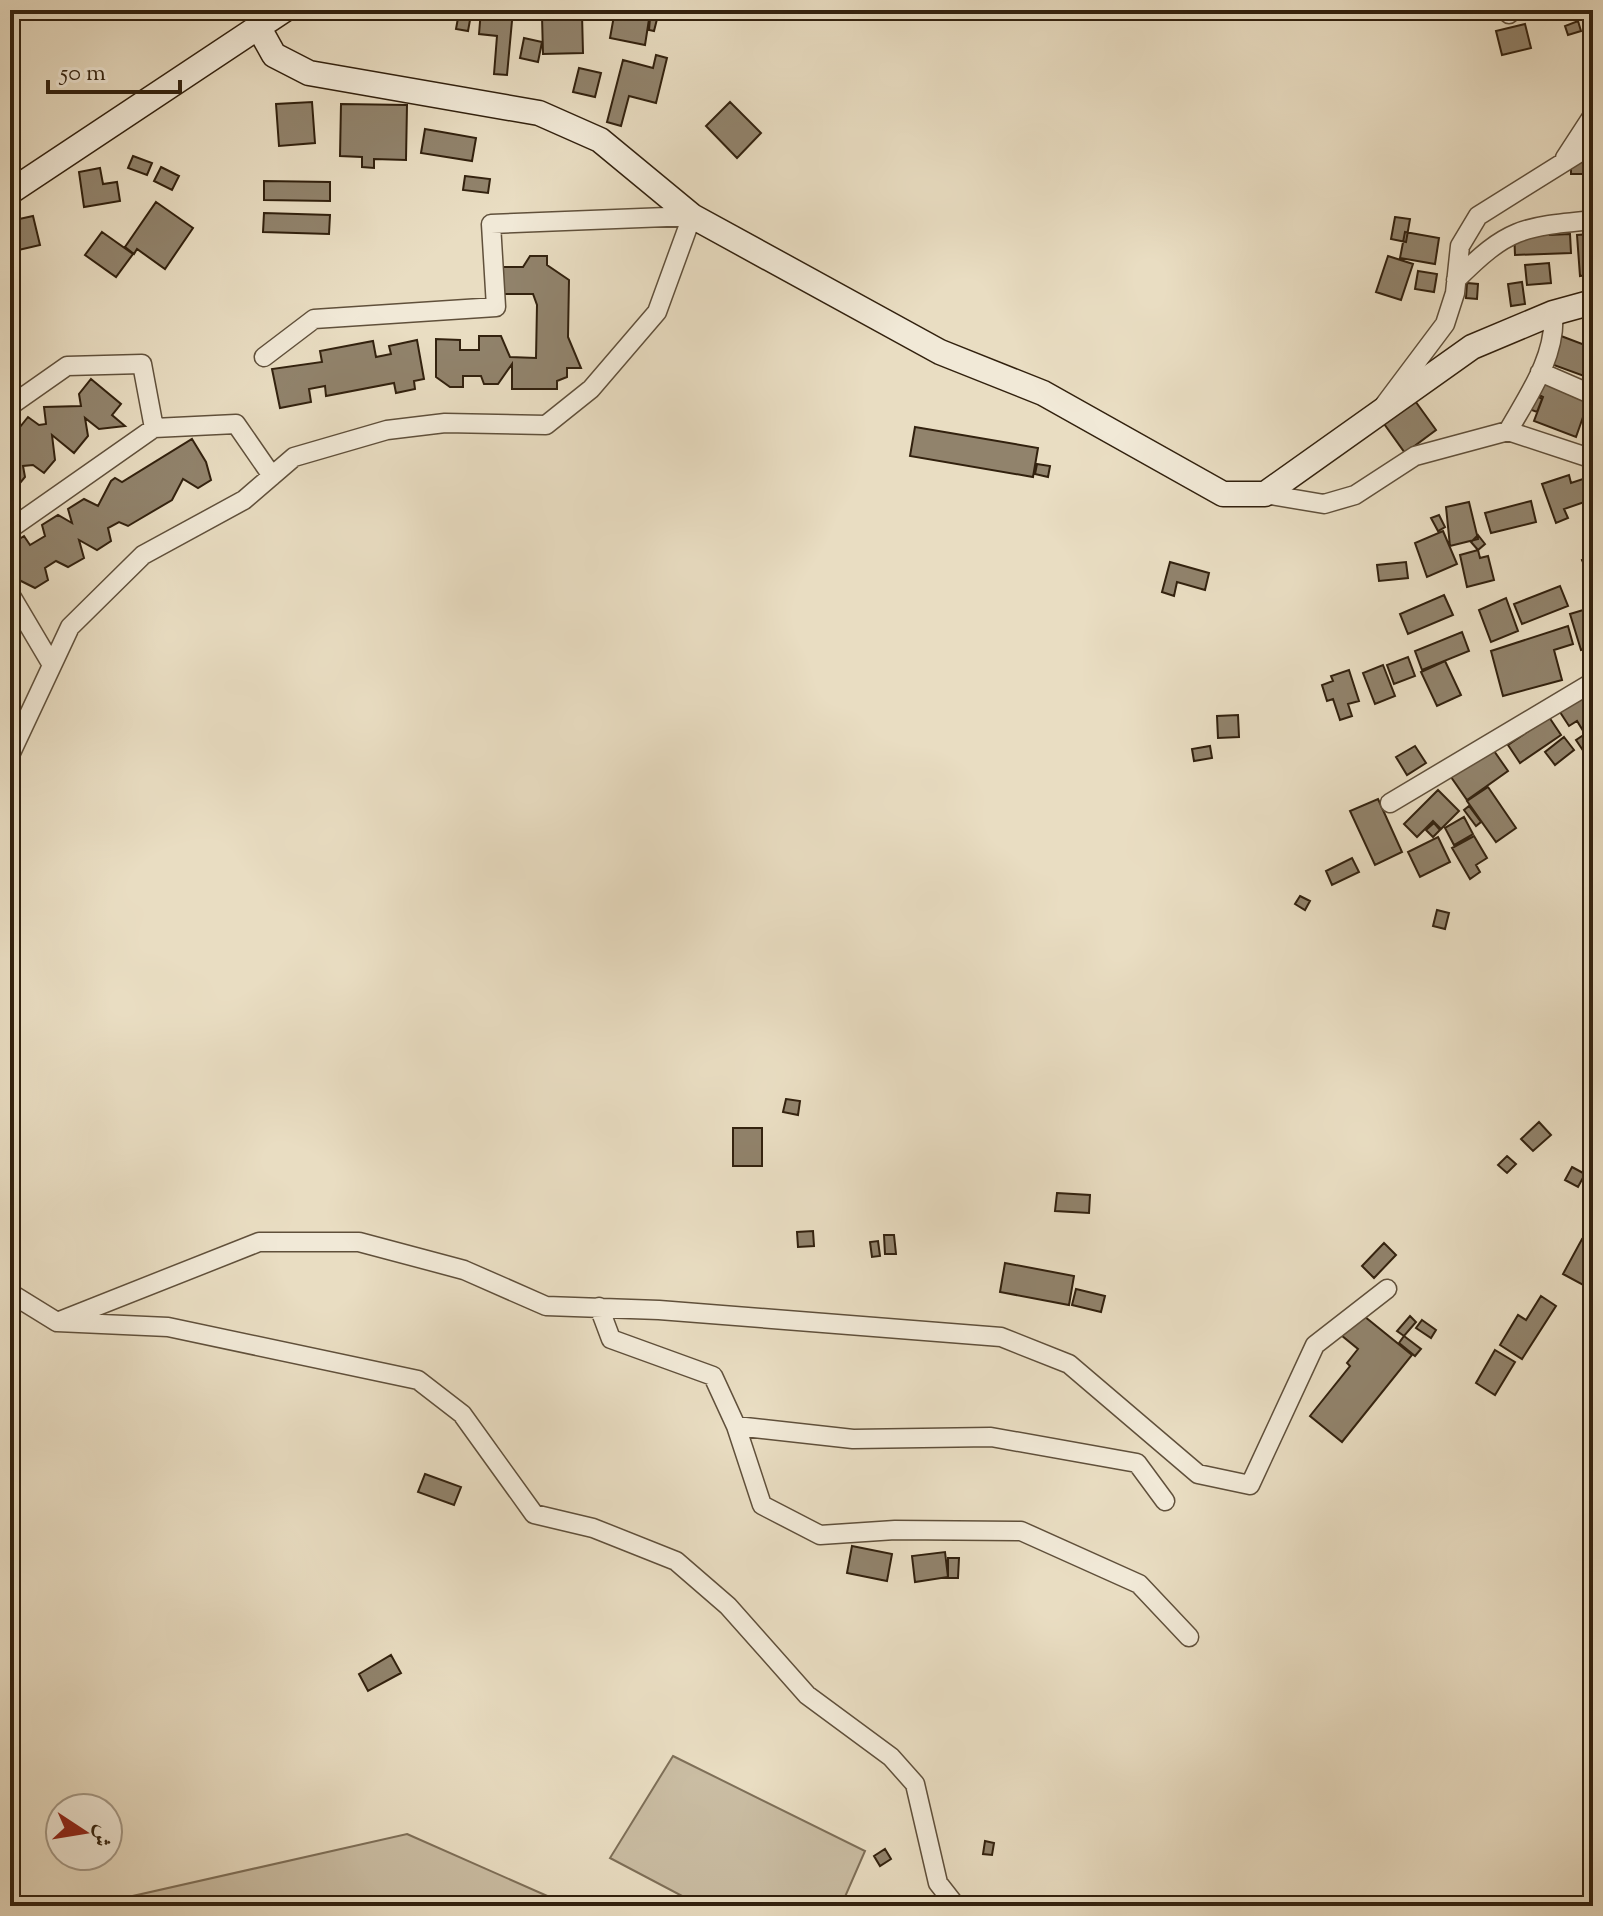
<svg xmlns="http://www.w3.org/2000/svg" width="1603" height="1916" font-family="'Sorts Mill Goudy',Amiri,serif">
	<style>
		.green { fill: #cabda3; stroke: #7e6f58; stroke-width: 2 }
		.building { fill: #91836c; stroke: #32210e; stroke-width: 2 }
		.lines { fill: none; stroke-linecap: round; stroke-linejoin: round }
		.minor-casing { stroke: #60503b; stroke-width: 21 }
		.secondary-casing { stroke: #32210e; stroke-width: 27 }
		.minor { stroke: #f1e9d7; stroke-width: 18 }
		.secondary { stroke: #f1e9d7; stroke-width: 24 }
	</style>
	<rect width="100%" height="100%" fill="#e9ddc2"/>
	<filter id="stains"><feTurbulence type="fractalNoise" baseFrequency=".0025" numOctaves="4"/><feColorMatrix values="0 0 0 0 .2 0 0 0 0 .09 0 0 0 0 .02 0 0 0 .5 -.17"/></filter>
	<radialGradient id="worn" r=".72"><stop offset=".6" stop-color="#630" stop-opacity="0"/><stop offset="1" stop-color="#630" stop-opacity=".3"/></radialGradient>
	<path class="green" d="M673,1756l192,95 -24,55h-140l-91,-48z
		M407,1834l163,72h-452l6,-8z"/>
	<path class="building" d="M452,10h19l-2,9 -18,-2z
		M481,10h32l-6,65 -13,-1 3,-38 -18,-2z
		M615,10l35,3 -5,32 -35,-7z
		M1581,10h11l1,17 -7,2z
		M582,14l1,39 -40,1 -1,-38z
		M458,18l12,2 -2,11 -12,-2z
		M650,18l7,1 -3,12 -5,-1z
		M1578,21l3,10 -13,4 -3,-9z
		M1525,24l6,24 -29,7 -6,-24z
		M524,38l18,4 -4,20 -18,-4z
		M656,55l11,3 -11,45 -27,-7 -8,30 -14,-4 16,-62 30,8z
		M579,68l22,5 -6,24 -22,-5z
		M312,102l3,41 -36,3 -3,-42z
		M730,102l31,31 -24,25 -31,-32z
		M341,104l66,1 -1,55 -32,-1v9l-12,-1v-10l-22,-1z
		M425,129l51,9 -4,23 -51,-8z
		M133,156l19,7 -5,12 -19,-7z
		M1571,162h12l1,12h-13z
		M161,167l18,9 -7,14 -18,-9z
		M100,168l3,16 14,-2 3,19 -36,6 -5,-35z
		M465,176l25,3 -2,14 -25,-3z
		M264,181l66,1v19l-66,-1z
		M156,202l37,26 -28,41 -28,-20 -3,5 -9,-7z
		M264,213l66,2 -1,19 -66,-2z
		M33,216l7,29 -30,7v-31z
		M1395,217l15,2 -4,23 -15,-3z
		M1550,229v6l20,-1 1,19 -56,2 -1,-25z
		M102,232l31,22 -17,23 -31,-22z
		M1405,232l34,6 -4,26 -35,-6z
		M1591,234l2,40 -13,2 -3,-41z
		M530,256h17v9l22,15 -1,57 13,31h-14v9l-10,4v8h-45v-25l-14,20h-14l-3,-8h-18v11h-13l-14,-10v-38l24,1v10h19v-14h22l9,21 26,1 1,-53 -4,-11h-30v-27h20z
		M1388,256l25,8 -12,36 -25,-8z
		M1549,263l2,20 -24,2 -2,-20z
		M1418,271l19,3 -3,18 -19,-3z
		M1522,282l3,22 -14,2 -3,-22z
		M1467,283l11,1 -1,15 -11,-1z
		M1561,336l32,12 -9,28 -33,-12z
		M417,340l7,39 -10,2 1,8 -19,4 -2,-10 -68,13 -1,-10 -16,3 2,13 -31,6 -8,-39 50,-7 -2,-11 53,-10 3,16 15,-3 -2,-8z
		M1593,363v20l-7,-3z
		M91,379l30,25 -9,11 13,11 -26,3 -14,-11 3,18 -14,17 -22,-18 3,25 -11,13 -11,-8 -10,1 2,11 -14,17 -1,-48 8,-1 -2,-13 12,-15 11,8 7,-1 -2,-17 37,-1 -2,-12z
		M1543,383l46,17 -13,37 -42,-16 9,-24 -4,-2z
		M1535,395l7,4 -5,13 -8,-3z
		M1413,398l23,32 -31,23 -23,-32z
		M915,427l123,21 -5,29 -123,-21z
		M192,439l14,23 5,18 -13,8 -15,-9 -11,21 -44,26 -9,-4 -11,6 3,13 -14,9 -18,-10 5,18 -16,9 -12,-6 -11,7 3,12 -13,8 -20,-10 -5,-33 14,-9 6,9 15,-9 -3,-11 16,-10 14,8 -4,-14 16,-10 14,7 13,-25 4,-3 7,4z
		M1037,464l13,2 -2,11 -13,-3z
		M1569,475l2,8 18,-6 4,22 -29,10 4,9 -12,5 -14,-39z
		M1531,501l5,21 -45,11 -6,-20z
		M1469,502l9,37 -28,7 -4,-39z
		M1439,515l6,12 -7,4 -7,-13z
		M1443,531l14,33 -30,13 -12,-34z
		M1478,535l7,9 -7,6 -7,-8z
		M1478,550l2,8 8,-2 6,24 -27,7 -7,-32z
		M1593,555v30l-11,-25z
		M1170,562l39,11 -4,17 -28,-8 -3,14 -12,-4z
		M1406,562l2,16 -29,3 -2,-16z
		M1560,586l8,20 -46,18 -8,-20z
		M1444,595l9,20 -45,19 -8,-20z
		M1506,598l12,33 -27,11 -12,-32z
		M1593,607v50h-2l-3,-9 -7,2 -11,-36z
		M1568,626l5,18 -19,6 8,30 -59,16 -12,-45z
		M1462,632l7,19 -47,19 -7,-19z
		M1408,657l7,19 -21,8 -7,-19z
		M1445,661l16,34 -24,11 -16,-34z
		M1383,665l12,31 -20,8 -12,-31z
		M1349,670l10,31 -11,3 4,12 -12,4 -7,-21 -6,2 -5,-16 11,-4 -2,-5z
		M1593,687v68l-5,3 -12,-18 9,-6 -8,-13 -8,5 -11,-17z
		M1238,715l1,22 -21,1 -1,-22z
		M1549,717l12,18 -41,28 -12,-18z
		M1564,737l10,13 -19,15 -10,-13z
		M1210,746l2,12 -18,3 -2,-12z
		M1415,746l11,17 -19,12 -11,-18z
		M1492,748l16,23 -41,29 -16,-23z
		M1488,787l28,41 -20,14 -29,-41z
		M1438,790l21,21 -18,18 -8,-8 -16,16 -13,-13z
		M1378,799l24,53 -27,13 -25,-54z
		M1469,806l12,16 -5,4 -12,-16z
		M1464,817l9,17 -19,11 -9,-17z
		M1434,823l6,7 -7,7 -7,-7z
		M1474,836l13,22 -11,7 4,7 -10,7 -18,-31z
		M1438,837l12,25 -30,15 -12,-25z
		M1352,858l7,14 -27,13 -6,-14z
		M1300,896l10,5 -5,9 -10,-6z
		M1437,910l12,3 -4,16 -12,-3z
		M786,1099l14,2 -2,14 -15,-3z
		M1539,1122l12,13 -18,16 -12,-12z
		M733,1128h29v38h-29z
		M1507,1156l9,8 -9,9 -9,-8z
		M1572,1167l13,7 -7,13 -13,-7z
		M1057,1193l33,2 -1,18 -34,-2z
		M813,1231l1,15 -16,1 -1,-15z
		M884,1235h10l2,19h-11z
		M1582,1239l11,6v25l-8,16 -22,-12z
		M878,1241l2,15 -8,1 -2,-15z
		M1384,1243l12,12 -22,23 -12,-12z
		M1005,1263l69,13 -5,29 -69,-13z
		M1076,1289l29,7 -4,16 -29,-7z
		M1541,1296l15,10 -34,53 -22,-14 18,-30 8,5z
		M1359,1312l53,43 -70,87 -32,-26 40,-50 -3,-3 11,-14 -17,-14z
		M1410,1316l6,6 -12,14 -7,-5z
		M1422,1320l14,10 -5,8 -15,-10z
		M1404,1336l17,13 -6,7 -16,-13z
		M1495,1350l20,12 -20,33 -19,-12z
		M425,1474l36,13 -7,18 -36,-13z
		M852,1546l40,8 -5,27 -40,-8z
		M945,1552l3,25 -33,5 -3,-26z
		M948,1558h11l-1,20h-10z
		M391,1655l10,18 -33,18 -9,-17z
		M985,1841l9,2 -2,12 -9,-1z
		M885,1849l6,10 -11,7 -6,-10z"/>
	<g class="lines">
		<g class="minor-casing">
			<path id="minor" d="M1509,14l4,-4
				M1565,158l28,-43
				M1456,280c52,-52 65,-53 137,-60
				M1540,372l53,23
				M1385,404l60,-80 10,-31 5,-47 18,-30 115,-72
				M10,406l57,-40 75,-2 12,64
				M1508,431c20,-35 49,-76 45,-118
				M1265,494l59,10 31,-9 60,-39 93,-25 85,28
				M10,529l144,-101 82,-4 36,52
				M10,594l42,71
				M10,755l60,-128 73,-72 101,-55 50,-43 93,-27 58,-7 101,2 45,-36 66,-77 35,-96 -201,8 5,83 -182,12 -50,38
				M1390,803l203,-121
				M10,1293l47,29 111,5 250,53 44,34 72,100 59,14 83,33 52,45 79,89 84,62 24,27 23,99 18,23
				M599,1307l12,32 102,37 23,50 26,79 58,30 75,-5 126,1 118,53 50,53
				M57,1322l202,-80h100l105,28 82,36 113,4 342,27 68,27 129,110 52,11 65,-140 72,-56
				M736,1426l117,13 138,-2 146,26 28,38"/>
		</g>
		<g class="secondary-casing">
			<path id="secondary" d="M259,28l15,27 35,18 230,40 61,27 92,76 248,136 103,41 180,101h42l207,-147 81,-34 40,-11
				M10,192l274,-182"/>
		</g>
		<use href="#minor" class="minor"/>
		<use href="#secondary" class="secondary"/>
	</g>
	<rect width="1603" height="1916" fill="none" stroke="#e9ddc2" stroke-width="40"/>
	<rect x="12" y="12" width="1579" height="1892" fill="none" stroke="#32210e" stroke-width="4"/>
	<rect x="20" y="20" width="1563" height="1876" fill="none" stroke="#32210e" stroke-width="2"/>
	<g transform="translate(84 1832) rotate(102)"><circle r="38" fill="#f1e9d7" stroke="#a59987" stroke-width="2"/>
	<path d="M0-6L14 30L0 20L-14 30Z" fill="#8f2418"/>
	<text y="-12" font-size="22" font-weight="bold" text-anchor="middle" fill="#32210e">ش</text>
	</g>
	<path d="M48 80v12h132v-12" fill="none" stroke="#32210e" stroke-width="4"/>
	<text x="60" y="80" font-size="24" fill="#32210e" stroke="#f1e9d7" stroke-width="6" paint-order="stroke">50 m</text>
	<rect width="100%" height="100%" filter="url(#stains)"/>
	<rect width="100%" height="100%" fill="url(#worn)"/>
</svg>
